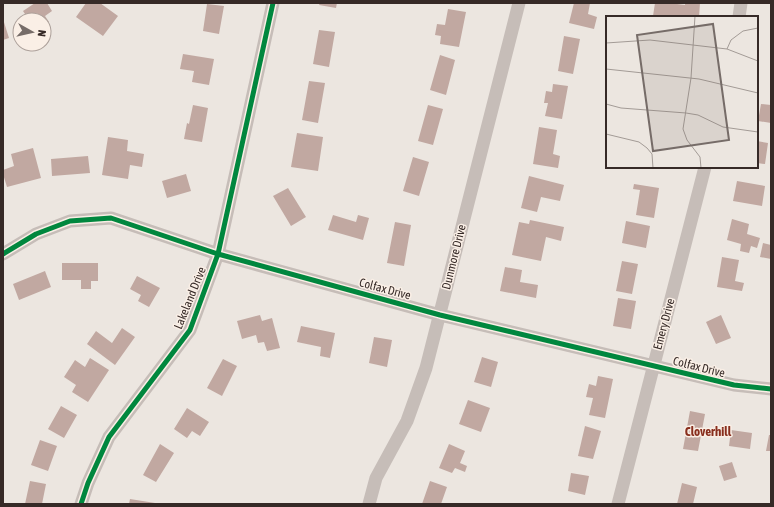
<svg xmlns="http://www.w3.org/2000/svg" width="774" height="507" font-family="'Asap Condensed',sans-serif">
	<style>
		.building { fill: #c1a8a1 }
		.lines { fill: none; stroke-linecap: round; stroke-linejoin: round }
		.street { stroke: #c6bdb8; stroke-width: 13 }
		.cycleway-casing { stroke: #faefe6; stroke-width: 8 }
		.cycleway { stroke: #00873e; stroke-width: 5 }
		.labels { text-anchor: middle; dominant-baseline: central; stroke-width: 3; stroke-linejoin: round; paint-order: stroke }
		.street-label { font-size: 12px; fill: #362a27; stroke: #faefe6 }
		.neighbourhood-label { font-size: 13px; font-weight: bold; fill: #882e1d; stroke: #faefe6 }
		.inset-road { fill: none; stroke: #a39b96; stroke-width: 1 }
		.view { fill: #766c68; fill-opacity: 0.15; stroke: #766c68; stroke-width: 2 }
		.inset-edge { fill: none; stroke: #362a27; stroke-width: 2 }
	</style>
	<rect width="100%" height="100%" fill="#ece6e0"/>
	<path class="building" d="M35,3h12l5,8 -7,5 4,6 -5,3v-5h-15l-6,-9z
		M86,3h14l18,13 -15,20 -27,-19z
		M320,3h17l-1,5 -17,-3z
		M574,3h16l-2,11 9,3 -3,12 -25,-6z
		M655,3h14l16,2v-2h15l-1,14 -46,-1z
		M207,4l17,2 -5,28 -16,-3z
		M448,9l18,3 -7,35 -19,-3 1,-8 -6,-1 2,-11 8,1z
		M3,19l6,19 -6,2z
		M319,30l16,2 -6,35 -16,-3z
		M564,36l16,3 -7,35 -15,-3z
		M183,54l31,5 -5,26 -17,-3 2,-11 -14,-2z
		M440,55l15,5 -9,35 -16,-5z
		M309,81l16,2 -7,40 -16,-3z
		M553,84l15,2 -6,33 -17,-3 3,-13h-4l2,-12 6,1z
		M761,104l10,1v18l-13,-2z
		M193,105l15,3 -6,34 -18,-3 3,-16 2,1z
		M428,105l15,4 -10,36 -15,-4z
		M539,127l18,3 -4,24 7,2 -2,12 -25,-4z
		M297,133l26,4 -5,34 -27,-4z
		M108,137l20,3 -1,11 17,3 -2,13 -12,-2 -2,14 -26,-4z
		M757,141l11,2 -3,21 -8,-1z
		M33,148l8,30 -34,9 -4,-13v-4l11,-4 -3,-12z
		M88,156l2,17 -38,3 -1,-17z
		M413,157l16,5 -10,34 -16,-5z
		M186,174l5,17 -24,7 -5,-17z
		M529,176l35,9 -4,16 -19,-4 -4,15 -16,-4z
		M737,181l28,5 -3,20 -29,-5z
		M634,184l25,4 -5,30 -18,-3 4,-25 -7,-1z
		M288,188l18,29 -15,9 -18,-30z
		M333,215l23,7 2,-7 11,3 -6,22 -35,-10z
		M732,219l17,5 -2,10 13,4 -3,10 -6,-2 -2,7 -9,-2 1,-7 -14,-4z
		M530,220l34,7 -3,14 -15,-4 -5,24 -29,-6 7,-33 10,2z
		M626,221l24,5 -4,22 -24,-5z
		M395,222l16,3 -7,41 -17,-3z
		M763,243l8,2v14l-11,-2z
		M722,257l17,3 -4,21 9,2 -2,8 -25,-4z
		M622,261l16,3 -6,30 -16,-3z
		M62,263h36v18h-7v8h-10v-9h-19z
		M505,267l17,3 -2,12 18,3 -2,13 -36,-7z
		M45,271l6,16 -32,13 -6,-16z
		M137,276l23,12 -11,19 -11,-6 3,-6 -11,-6z
		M618,298l18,3 -5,28 -18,-3z
		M260,315l2,6 10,-3 8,30 -13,3 -3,-9 -6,1 -2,-8 -14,4 -5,-18z
		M721,315l10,23 -15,6 -10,-22z
		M301,326l34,7 -5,25 -10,-2 1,-9 -24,-5z
		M122,328l13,9 -20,28 -28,-21 9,-13 16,12z
		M374,337l18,3 -5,27 -18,-4z
		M482,357l16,5 -7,25 -17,-5z
		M90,358l19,12 -21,32 -16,-10 4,-7 -12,-8 11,-17 10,7z
		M223,359l14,7 -15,30 -15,-8z
		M598,376l15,3 -8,39 -16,-3 4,-17 -7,-1 3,-13 7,2z
		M468,400l22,8 -9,24 -22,-8z
		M61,406l16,9 -13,23 -16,-9z
		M187,408l22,14 -9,14 -8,-5 -5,7 -13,-9z
		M690,411l15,3 -7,37 -15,-2z
		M585,426l16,5 -8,28 -15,-3z
		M731,430l21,3 -2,16 -21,-3z
		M769,435h2v16h-5z
		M40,440l17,6 -9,25 -17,-6z
		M160,444l14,9 -18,29 -13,-7z
		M449,444l16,7 -5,12 7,3 -2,6 -10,-4 -3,5 -13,-5z
		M732,462l5,15 -13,4 -5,-15z
		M571,473l18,3 -4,19 -17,-4z
		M30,481l16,3 -4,20h-17z
		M430,481l17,6 -6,17h-19z
		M682,483l15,4 -4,17h-16z
		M130,499l25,4v1h-26z"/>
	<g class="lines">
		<path class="street" d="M739,17l2,-14
			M3,254l33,-20 34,-13 41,-3 107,36 222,61 294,70 37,4
			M81,504l7,-21 21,-46 81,-107 28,-76 55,-251
			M369,504l7,-26 31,-57 19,-53 93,-365
			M618,504l87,-337"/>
		<g class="cycleway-casing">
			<path id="cycleway" d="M3,254l33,-20 34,-13 41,-3 107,36 222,61 294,70 37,4
				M81,504l7,-21 21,-46 81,-107 28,-76 55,-251"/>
		</g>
		<use href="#cycleway" class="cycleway"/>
	</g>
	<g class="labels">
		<g class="street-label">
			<text transform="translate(454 257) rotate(-76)">Dunmore Drive</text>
			<text transform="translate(385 289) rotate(15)">Colfax Drive</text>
			<text transform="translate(190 298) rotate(-68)">Lakeland Drive</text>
			<text transform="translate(664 324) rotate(-75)">Emery Drive</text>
			<text transform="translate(699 367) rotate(14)">Colfax Drive</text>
		</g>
		<g class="neighbourhood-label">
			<text x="708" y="431">Cloverhill</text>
		</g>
	</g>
	<g transform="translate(606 16)">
		<rect width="152" height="152" fill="#ece6e0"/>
		<path class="inset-road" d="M89,0l-4,62 -8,51 4,11 13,17 1,11M0,27l44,-3 77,9 31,12M121,33l4,-9 12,-9 15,-3M0,53l93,10 59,14M0,88l15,4 65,5 12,2 25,12 35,5M0,118l33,8 8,6 5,6 1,14"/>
		<path class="view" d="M107,8l16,116 -76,11 -16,-116z"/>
		<rect width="152" height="152" class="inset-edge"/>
	</g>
	<rect width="774" height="507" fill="none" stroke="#362a27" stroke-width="8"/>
	<g transform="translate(32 32) rotate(98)"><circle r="19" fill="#faefe6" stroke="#aca09a"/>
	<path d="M0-3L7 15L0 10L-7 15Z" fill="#766c68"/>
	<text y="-6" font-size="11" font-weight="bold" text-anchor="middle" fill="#362a27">N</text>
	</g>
</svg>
